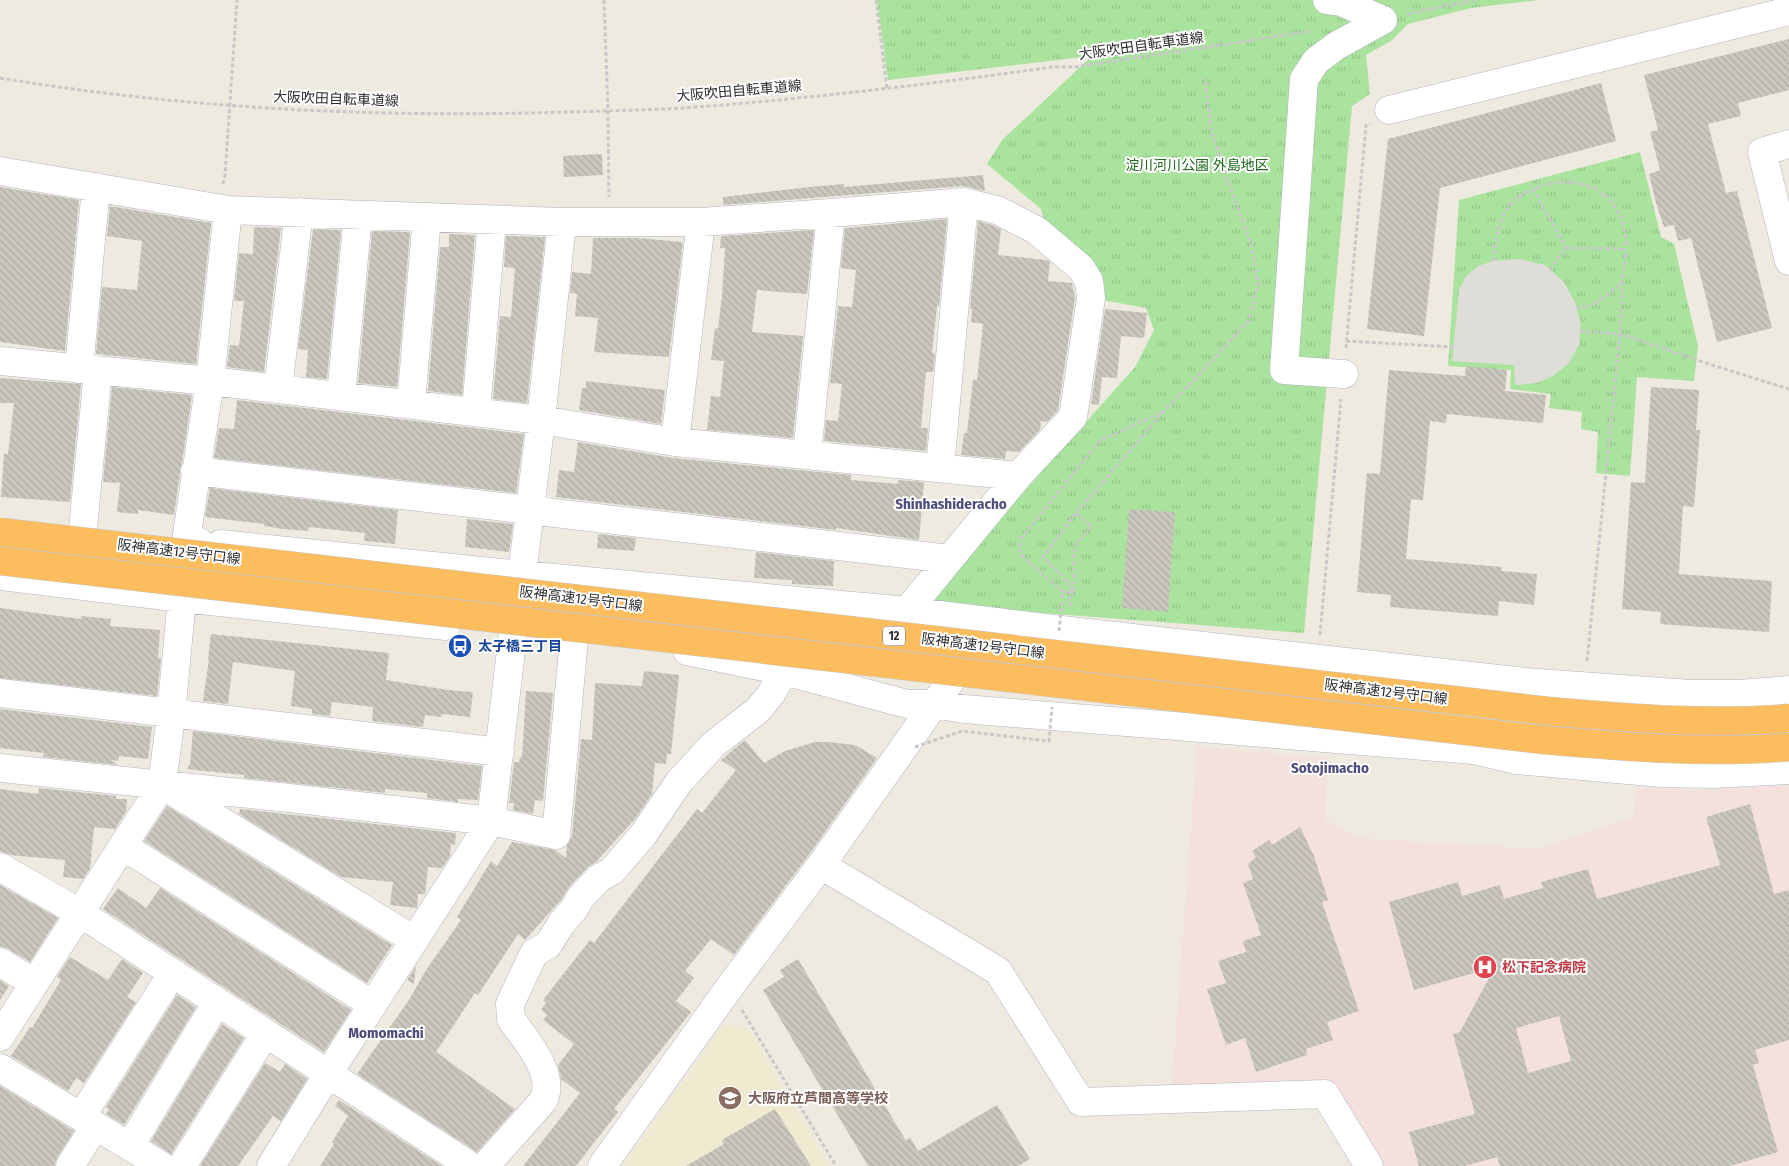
<svg xmlns="http://www.w3.org/2000/svg" width="1789" height="1166" font-family="'Fira Sans Condensed','Noto Sans JP',sans-serif">
	<style>
		.education { fill: #efead0 }
		.medical { fill: #f4e1de }
		.park { fill: url(#park-tufts) }
		.plaza { fill: #deddd7 }
		.building { fill: url(#building-back-hatch); fill-rule: evenodd }
		.lines { fill: none; stroke-linecap: round; stroke-linejoin: round }
		.minor-casing { stroke: #b3b4c0; stroke-width: 29 }
		.path { stroke: #c8c8c8; stroke-width: 3; stroke-dasharray: 4 2.5; stroke-linecap: butt }
		.minor { stroke: #fff; stroke-width: 28 }
		.highway-bridge-casing { stroke: #c8c8c8; stroke-width: 29; stroke-linecap: butt }
		.path-bridge { stroke: #c8c8c8; stroke-width: 3; stroke-dasharray: 4 2.5; stroke-linecap: butt }
		.highway-bridge { stroke: #fbbd5e; stroke-width: 28 }
		.labels { text-anchor: middle; dominant-baseline: central; stroke-width: 4; stroke-linejoin: round; paint-order: stroke }
		.shield { fill: #fff; stroke: #6c6c6c; stroke-width: 1 }
		.shield-label { font-size: 12px; font-weight: bold; fill: #2d2d2d }
		.street-label { font-size: 14px; fill: #2d2d2d; stroke: #fff }
		.park-label { font-size: 14px; fill: #1f6a1d; stroke: #fff }
		.transit-label { font-size: 14px; font-weight: bold; fill: #164399; stroke: #fff; text-anchor: start }
		.health-label { font-size: 14px; font-weight: bold; fill: #be3a42; stroke: #fff; text-anchor: start }
		.education-label { font-size: 14px; font-weight: bold; fill: #785e54; stroke: #fff; text-anchor: start }
		.neighbourhood-label { font-size: 15px; font-weight: bold; fill: #4e4e7e; stroke: #fff }
	</style>
	<defs>
		<pattern id="park-tufts" width="24" height="20" patternUnits="userSpaceOnUse" patternTransform="scale(1.25)"><rect width="24" height="20" fill="#aae39e"/><path d="M3 7l-1-3M5 7V3M7 7l1-3M15 17l-1-3M17 17v-4M19 17l1-3" fill="none" stroke="#93c388"/></pattern>
		<pattern id="building-back-hatch" width="6" height="6" patternUnits="userSpaceOnUse" patternTransform="scale(1.25)"><rect width="6" height="6" fill="#cac8be"/><path d="M-1 5l2 2M0 0l6 6M5-1l2 2" fill="none" stroke="#aeaca4"/></pattern>
	</defs>
	<rect width="100%" height="100%" fill="#eeeae0"/>
	<path class="education" d="M724,1024l25,5 80,137h-206z"/>
	<path class="medical" d="M1197,747l131,11 -3,61 32,19 182,11 94,-31 3,-30 71,2 82,-5v381h-410l-51,-81h-156z"/>
	<path class="park" d="M877,0h663l-69,8 -63,16 -17,17 -25,14 4,39 -18,12 -48,527 -380,-29 211,-237 19,-37 -8,-22 -49,-9 -50,-67 -6,-23 -54,-45 15,-24 90,-84 -204,24z
		M1640,152l21,85 13,7 24,102 -4,35 -57,-4 -7,99 -34,-3 2,-41 -17,-3 1,-17 -33,-4 2,-14 -41,-5 1,-19 -63,-4 11,-166z"/>
	<path class="plaza" d="M1520,259l25,6 18,16 12,21 6,22 -2,21 -11,19 -15,12 -16,7 -22,2 -1,-20 -62,-4 7,-71 7,-14 12,-10 15,-5z"/>
	<path class="building" d="M1789,39v51l-51,13 3,13 -33,8 18,69 11,-2 35,137 -55,14 -26,-104 -13,3 -4,-16 -10,2 -8,-24 -7,-29 11,-4 -10,-38 8,-2 -14,-55z
		M1601,83l15,58 -176,47 -16,148 -57,-7 21,-190z
		M602,154l1,21 -39,2 -1,-21z
		M983,175l2,16 -22,-5 -240,19v-8l86,-10 35,-3v3z
		M0,187l79,13 -14,151 -65,-9z
		M110,206l101,17 -15,141 -100,-10 6,-67 35,3 5,-49 -35,-5z
		M947,219l-8,87h-2l-5,47 3,1 -2,18h-7l-5,56h7l-2,23 -102,-10 2,-21 12,1 4,-37 -12,-1 8,-77 14,1 4,-37 -15,-2 4,-40z
		M978,221l14,4 9,4 -3,26 49,5 3,2 -2,19 24,2 3,15 -17,112 -11,12 -6,-1 -1,9 -21,22 -13,-1 -1,8 -44,-4 3,-22h3l6,-53h4l6,-56 -12,-2 1,-13h-2z
		M254,227l27,1 -17,144 -37,-5 3,-22 9,1 5,-45h-10l5,-48 14,1z
		M313,229l28,1 -14,149 -21,-2 2,-27 -10,-1z
		M814,230l-7,64 -50,-4 -5,42 51,4 -10,102 -86,-8 4,-34 9,1 4,-36 -13,-1 4,-32 3,1 4,-33 3,-48h-5l1,-12z
		M374,231l36,1 -13,155 -39,-4 14,-151z
		M449,234l26,1 -13,160 -34,-4 12,-144h9z
		M506,236l39,1 -18,166 -34,-4 7,-83 11,1 4,-49 -11,-1z
		M593,238h44l46,4 -14,115 -75,-5 4,-34 -23,-2 2,-22 -7,-1 2,-21 19,2z
		M1105,309l42,4 -3,25 -23,-2 -4,42 -15,-1 -3,28 -8,-1z
		M1466,366l41,4 -2,21 41,4 -3,28 -96,-9 -1,9 -16,-2 -7,79 -12,-1 -5,60 96,8 -1,4 36,3 -3,31 -35,-4 -1,15 -108,-9 1,-12 -34,-3 10,-119 13,1 9,-104 76,6z
		M0,378l81,6 -11,118 -69,-5 3,-43h4l6,-51h-14z
		M586,381l79,9 -4,34 -82,-14 3,-22h4z
		M112,387l80,8 -10,68 -2,6v5l-6,41 -36,-5v4l-21,-2 3,-29 -17,-1z
		M1651,387l48,3 -3,40h4l-6,77 -11,-1 -4,68 93,7 -3,51 -109,-8 1,-12 -39,-3 9,-127 14,1z
		M237,400l287,34 -8,59 -302,-35 5,-30 15,1z
		M578,442l95,16 178,17v5l47,4v-4l26,2 -5,58 -83,-12v2l-280,-33 3,-27 15,2z
		M210,488l188,22 -3,34 -31,-3 1,-8 -56,-6 -1,4 -25,-2 -19,-3v-2l-59,-7z
		M1129,509l46,3 -7,100 -46,-4z
		M467,519l46,5 -4,28 -44,-5z
		M598,534l38,4 -2,13 -37,-3z
		M756,552l78,9 -1,25 -41,-2v-4l-38,-2z
		M0,608l81,11v-3l30,3 -1,7 50,4 -2,28h3l-4,38 -157,-18z
		M211,634l178,19 -3,27 62,10 25,2 -3,25 -28,-3 -1,3 -16,-2 -2,12 -51,-6 1,-14 -41,-5 -2,14 -18,-2v-5l-21,-3 4,-35 -62,-9 -5,42 -25,-3 6,-42h-1z
		M644,671l35,4 -8,79h-4l-1,10 -11,-1 -3,31 -17,25 -39,43 -8,5 -19,20 -8,13 -36,40 -7,-6 -40,61 -3,-2 -39,59 79,57 -38,43 -120,-78 52,-74 17,-30 35,-50 -4,-3 34,-56 6,5 15,-24 43,8 11,8 1,-13 5,-9 9,-97 11,1 3,-57 47,3z
		M526,691l27,2 -10,108 -8,-1 -2,14 -20,-4 1,-7h-5l5,-41h5l1,-5h2z
		M0,709l152,18 -4,32 -29,-3 -1,5 -7,-1 7,5 -75,-8 1,-4 -44,-5z
		M193,731l289,35 -4,34 -20,-1v3l-31,-4v-5l-42,-4v4l-141,-15v-3l-57,-6 3,-5z
		M745,740l19,23 21,-12 30,-9h13l27,3 22,13 -69,98 -74,99 -23,-16 -26,32 9,7 -18,23 15,11 -77,97 4,3 -42,54h-53l57,-73 -19,-14 -3,-14 16,-21 -31,-24 4,-5 -6,-5 5,-7 -3,-3 47,-60 4,3 103,-134 5,4 34,-43 -15,-10z
		M39,788l77,8v3h11l-1,10 1,1 -12,19 -21,-2 -4,42 -7,10 -20,-2 2,-17 -55,-5 -10,-4v-62l38,5z
		M1750,804l24,90 15,-4v150l-34,10 4,13 -6,2 25,87 -48,14h-230l-3,-9 -32,9h-46l-10,-34 66,-18 -22,-80 7,-2 35,-65 -81,23 -25,-88 69,-20 4,14 38,-11 4,14 39,-11 -2,-6 47,-13 9,30 123,-34 -14,-48zM1559,1016l12,45 -43,12 -12,-45z
		M167,806l225,139 -25,38 -223,-142z
		M240,809l216,24 -1,12 -4,-1 -1,12 -8,12 -14,-1 -3,27h-7l-1,14 -27,-3 3,-23 -52,-5 -102,-63z
		M1300,827l14,29 14,44 -6,2 37,109 -32,11 6,18 -27,9 1,6 -51,17 -11,-34 -19,7 -19,-56 19,-6 -8,-22 28,-9 -3,-11 18,-6 -18,-52 10,-4 -5,-15 8,-7 -4,-6 17,-11 3,5z
		M0,885l58,33 -28,44 -22,-13 -8,-3z
		M118,888l28,20 14,-20 191,122 -27,42 -221,-143z
		M70,957l38,23 14,-21 21,14 -16,24 9,5 -52,81 -8,-5 -8,13 -57,-35 19,-29 2,1 29,-48 -4,-3z
		M798,959l108,182 4,-4 8,14 79,-46 33,54 -12,7h-150l-105,-176 21,-13 -4,-7z
		M416,966l-2,18 -7,-4z
		M0,980l9,6 -9,14z
		M177,995l19,12 -72,118 -18,-11 3,-4 -3,-3z
		M222,1024l22,14 -73,116 -20,-13z
		M265,1063l15,9 5,-8 22,15 -26,42 -8,-5 -35,50h-38z
		M0,1086l74,45 -17,27 -3,8h-54z
		M339,1100l103,66h-122l14,-22 -2,-2 16,-26 -13,-10z
		M775,1109l36,57h-125l38,-22 -2,-4z"/>
	<g class="lines">
		<g class="minor-casing">
			<path id="minor" d="M1327,0l14,2 42,18
				M1389,110l400,-99
				M1789,144l-27,8 27,109
				M0,171l228,39 334,12h139l130,-9 133,-11 33,8 39,20 45,38 8,13 2,17 -18,119 -55,59 -111,135
				M0,361l210,20 331,39 134,22 343,34
				M79,369l17,-182
				M1344,374l-60,-4 20,-291 12,-18 20,-15 47,-26
				M278,389l21,-177
				M341,396l17,-181
				M411,404l16,-187
				M476,412l16,-192
				M675,442l26,-220
				M807,455l24,-242
				M940,468l24,-266
				M195,471l754,88
				M83,529l15,-158
				M186,541l24,-160 18,-171
				M220,544l302,31 385,36 163,20 455,51 165,12h48l51,-4
				M0,576l182,22 264,28
				M687,651l97,20 123,33h26l31,5 510,41 41,10 146,13 52,1 76,-4
				M0,693l500,59
				M0,768l289,30 202,23 65,14 18,-196
				M169,789l245,151
				M123,846l250,159
				M821,865l177,106 83,131 244,-8 44,72
				M0,867l80,46 386,250
				M0,962l34,21
				M0,1037l162,-252 9,-70 11,-117 17,-56
				M0,1068l162,98
				M81,1117l91,-143
				M130,1146l87,-144
				M70,1166l25,-40
				M182,1166l83,-132
				M271,1166l57,-92 163,-253 22,-188 9,-58 19,-155 21,-198
				M485,1166l58,-65c14,-26 -18,-62 -32,-82l-1,-15 24,-51 14,-8 13,-21 13,-15 6,-11 19,-20 13,-7 31,-36 36,-53 35,-38 44,-34 13,-16 13,-23
				M602,1166l127,-178 92,-123 148,-210"/>
		</g>
		<path class="path" d="M604,0l4,111 1,86
			M876,0l11,89
			M1407,14l68,-14
			M0,78c187,31 377,40 567,34 39,-1 78,-2 117,-4 123,-9 246,-24 369,-41h22l237,-36
			M223,184l2,-9 12,-175
			M1533,189l33,59 -16,21
			M1567,248l59,1
			M1493,261c2,-20 5,-40 18,-57 8,-10 25,-17 37,-20 31,-8 67,7 75,41 5,18 2,38 -1,57l-15,13 -13,9 -17,4
			M1580,331l40,3 92,31 77,24
			M1346,341l108,6
			M1346,348l20,-223 4,-2
			M1070,606v-22l-27,-27 33,-44 88,-102 37,-38 47,-52 10,-36 -7,-41 -25,-68 -15,-47 -6,-51
			M1320,635l21,-236
			M1587,661l33,-327 2,-52
			M742,1010l94,156"/>
		<use href="#minor" class="minor"/>
		<g class="highway-bridge-casing">
			<path id="highway-bridge" d="M0,532l1548,179c80,7 160,14 241,7
				M0,561l1545,179c81,7 162,14 244,7"/>
		</g>
		<path class="path-bridge" d="M1063,592l11,1v-40l2,-8 15,-19 -15,-13
			M1059,631l4,-39 -42,-37 -1,-9 1,-8 79,-97 64,-30
			M915,747l47,-16 87,10 3,-34"/>
		<use href="#highway-bridge" class="highway-bridge"/>
	</g>
	<defs>
		<g id="bus-disc" transform="scale(1.25)"><circle r="9.5" fill="#1a4fb4" stroke="#fff"/><path d="M-5-6H5V4H4V6H2V4H-2V6H-4V4H-5ZM-3.5-4V0h7V-4ZM-3.5 1.2v1.5H-2V1.2ZM2 1.2v1.5H3.5V1.2Z" fill="#fff"/></g>
		<g id="hospital-disc" transform="scale(1.25)"><circle r="9.5" fill="#e0444e" stroke="#fff"/><path d="M-5-5h3v3.5h4V-5h3V5h-3V1.5h-4V5h-3Z" fill="#fff"/></g>
		<g id="school-disc" transform="scale(1.25)"><circle r="9.5" fill="#8d6e63" stroke="#fff"/><path d="M0-5L7-2L0 1L-7-2ZM-4 1L0 2.5L4 1V4Q0 6-4 4Z" fill="#fff"/></g>
	</defs>
	<g fill-rule="evenodd">
		<use href="#bus-disc" x="460" y="646"/>
		<use href="#hospital-disc" x="1485" y="967"/>
		<use href="#school-disc" x="730" y="1098"/>
	</g>
	<g class="labels">
		<rect class="shield" x="883" y="626.5" width="22" height="19" rx="4"/>
		<g class="shield-label">
			<text x="894" y="636">12</text>
		</g>
		<g class="street-label">
			<text transform="translate(1141 46) rotate(-8)">大阪吹田自転車道線</text>
			<text transform="translate(739 91) rotate(-5)">大阪吹田自転車道線</text>
			<text transform="translate(336 99) rotate(2)">大阪吹田自転車道線</text>
			<text transform="translate(179 552) rotate(7)">阪神高速12号守口線</text>
			<text transform="translate(581 599) rotate(7)">阪神高速12号守口線</text>
			<text transform="translate(983 646) rotate(7)">阪神高速12号守口線</text>
			<text transform="translate(1386 692) rotate(7)">阪神高速12号守口線</text>
		</g>
		<g class="park-label">
			<text x="1197" y="165">淀川河川公園 外島地区</text>
		</g>
		<g class="transit-label">
			<text x="478" y="646">太子橋三丁目</text>
		</g>
		<g class="health-label">
			<text x="1502" y="967">松下記念病院</text>
		</g>
		<g class="education-label">
			<text x="748" y="1098">大阪府立芦間高等学校</text>
		</g>
		<g class="neighbourhood-label">
			<text x="951" y="504">Shinhashideracho</text>
			<text x="1330" y="768">Sotojimacho</text>
			<text x="386" y="1033">Momomachi</text>
		</g>
	</g>
</svg>
